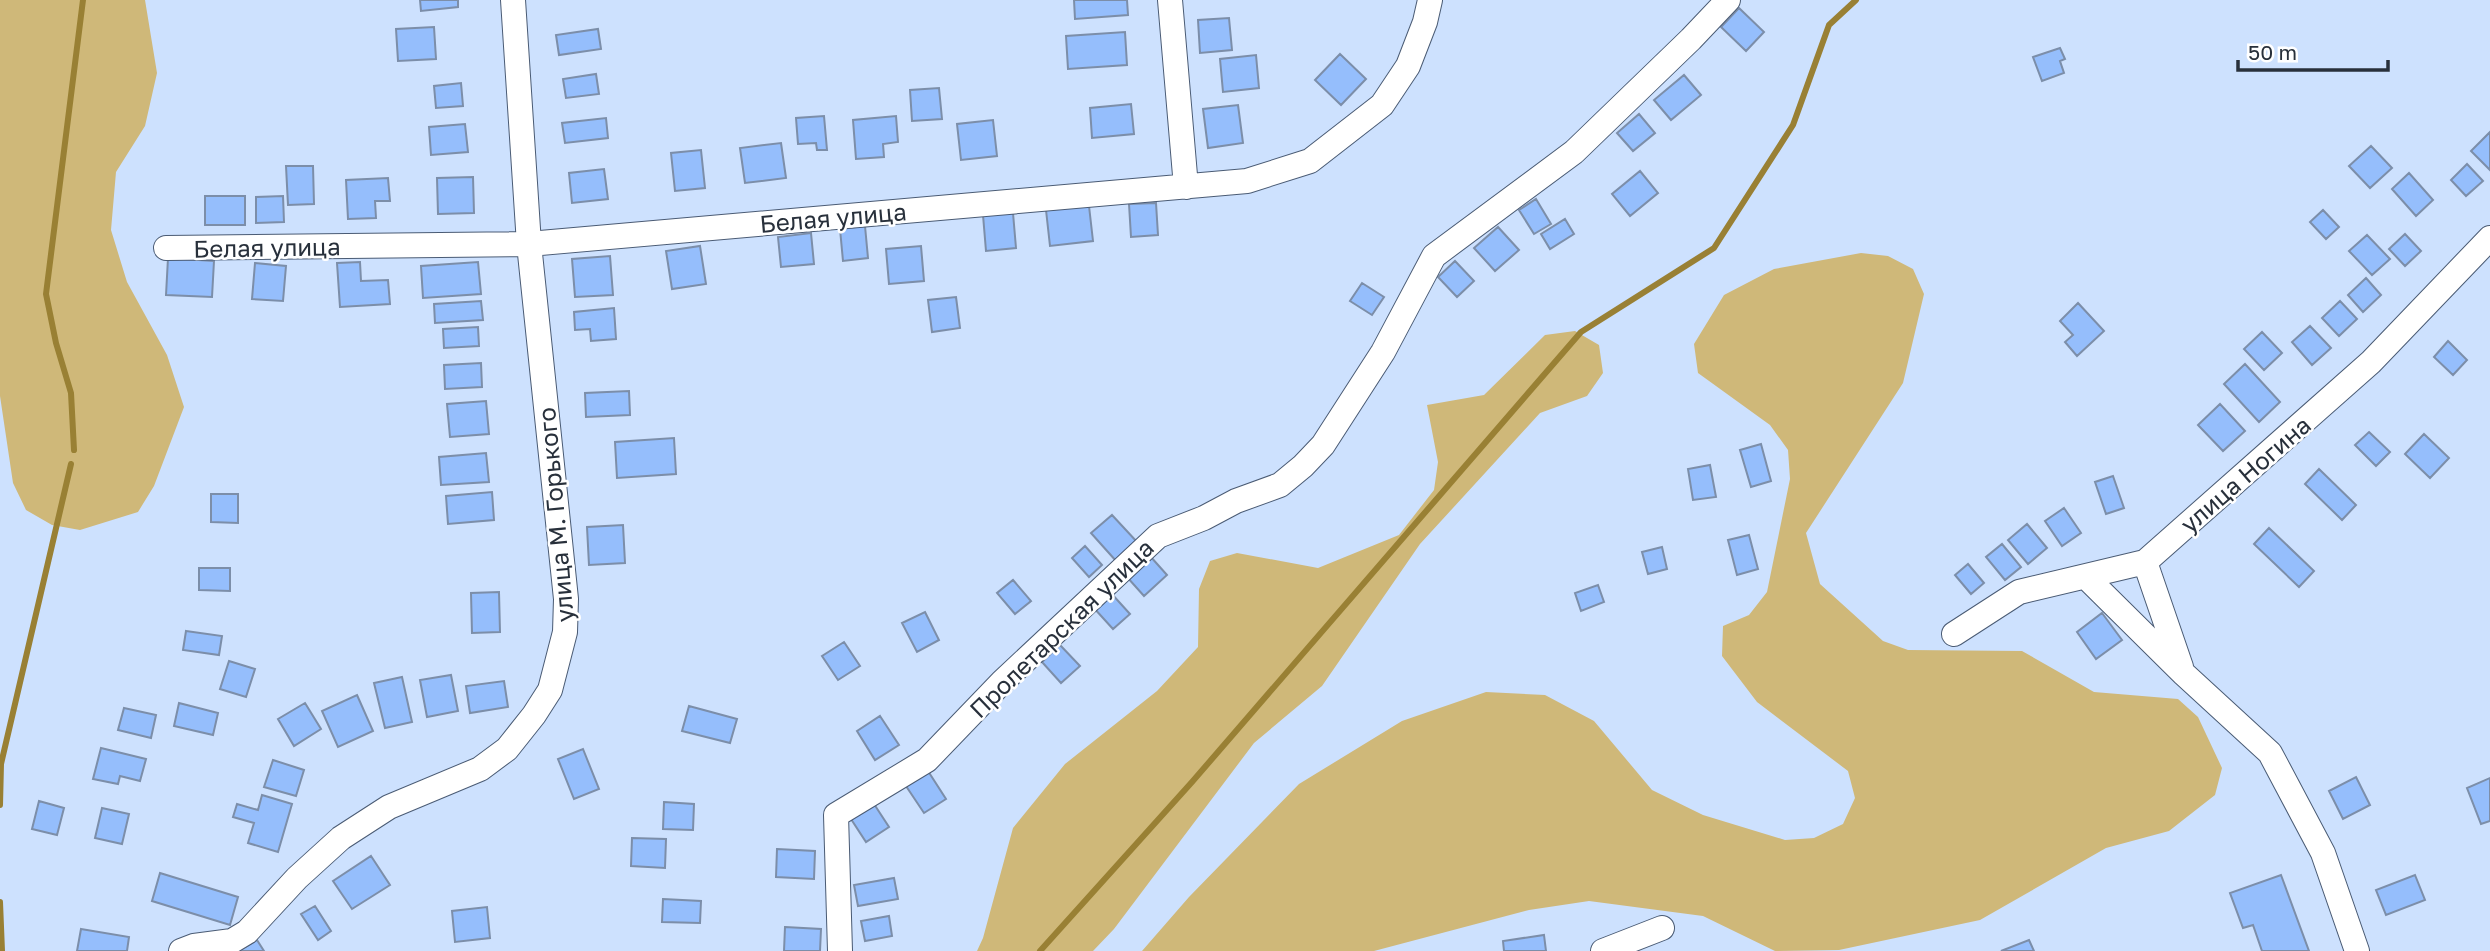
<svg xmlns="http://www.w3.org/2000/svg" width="2490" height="951" font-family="'Golos Text',sans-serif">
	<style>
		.green { fill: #cfb879 }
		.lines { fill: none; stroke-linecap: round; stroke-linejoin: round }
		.stream { stroke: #998034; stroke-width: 6 }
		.building { fill: #95befc; stroke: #7c8ea9; stroke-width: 2 }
		.street-casing { stroke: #4a5b74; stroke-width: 26 }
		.street { stroke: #fff; stroke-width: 24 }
		.labels { text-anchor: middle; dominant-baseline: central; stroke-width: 5; stroke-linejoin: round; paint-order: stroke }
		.street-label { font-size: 24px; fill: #28303b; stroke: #fff }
	</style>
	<rect width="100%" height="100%" fill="#cde1fe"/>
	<path class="green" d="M0,0h145l12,73 -12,53 -29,46 -5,58 16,52 40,73 17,52 -30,79 -16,26 -58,18 -28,-5 -26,-15 -13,-27 -13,-87z
		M1861,253l27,3 25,13 11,25 -21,89 -97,150 14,51 63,57 25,9 114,1 72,41 84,7 20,18 24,51 -7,27 -46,36 -63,17 -126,72 -141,30 -64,1 -72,-35 -114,-15 -60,9 -155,41h-232l47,-54 110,-113 103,-63 84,-29 59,3 49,26 58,69 51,25 82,25 29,-2 29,-14 12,-26 -7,-27 -91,-69 -35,-46 1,-30 26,-11 18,-23 23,-113 -2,-29 -18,-25 -72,-52 -4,-29 30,-49 50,-26z
		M1575,331l24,14 4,28 -16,23 -47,17 -120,131 -98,142 -68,57 -140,186 -21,22h-116l6,-13 30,-110 52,-64 92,-73 41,-44 1,-58 11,-28 27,-8 81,15 81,-33 35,-45 4,-28 -11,-57 57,-10 61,-60z"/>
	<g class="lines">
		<path class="stream" d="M74,450l-3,-57 -15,-50 -10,-49 37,-294
			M0,805l1,-41 70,-300
			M0,902l2,49
			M1040,951l152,-169 389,-450 133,-84 79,-123 36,-100 27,-25"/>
	</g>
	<path class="building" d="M420,0h38v7l-37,4z
		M1074,0h53l1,15 -53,4z
		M1739,8l25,24 -18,19 -25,-24z
		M1229,18l3,32 -32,3 -2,-33z
		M434,27l2,32 -38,2 -2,-32z
		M598,29l3,20 -42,6 -3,-20z
		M1125,32l2,33 -59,4 -2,-33z
		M2060,48l5,11 -5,2 4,12 -22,8 -9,-24z
		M1340,54l26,25 -25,26 -26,-25z
		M1256,55l3,33 -36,4 -3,-33z
		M596,74l3,20 -33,4 -3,-19z
		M1684,75l17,20 -30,25 -17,-20z
		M461,83l2,23 -27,2 -2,-22z
		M939,88l3,31 -30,2 -2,-31z
		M1131,104l3,30 -42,4 -2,-30z
		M1238,105l5,38 -35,5 -5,-39z
		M1639,114l16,19 -22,18 -16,-18z
		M824,116l3,34h-10l-1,-7 -18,1 -2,-26z
		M896,116l2,26 -15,2 1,13 -28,2 -3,-39z
		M606,118l2,20 -43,5 -3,-20z
		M993,120l4,36 -36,4 -4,-36z
		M465,124l3,28 -37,3 -2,-28z
		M2490,132v38l-19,-19z
		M781,143l5,35 -41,5 -5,-35z
		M2371,146l21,22 -22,20 -21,-22z
		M701,150l4,38 -30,3 -4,-38z
		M2467,164l16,17 -17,15 -15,-16z
		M286,166h27l1,38 -26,1z
		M604,169l4,30 -36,4 -3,-30z
		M1640,171l18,22 -28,23 -18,-22z
		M2409,173l24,27 -17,16 -24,-27z
		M473,177l1,36 -36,1 -1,-36z
		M388,178l2,23h-15l1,17 -28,1 -2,-39z
		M205,196h40v29h-40z
		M283,196l1,26 -28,1v-26z
		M1536,199l15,25 -17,10 -15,-24z
		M1156,203l2,32 -27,2 -2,-33z
		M1089,206l4,35 -43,5 -4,-36z
		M2323,210l16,17 -13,12 -16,-17z
		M1013,213l3,35 -30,3 -3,-36z
		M1565,219l9,15 -24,15 -9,-15z
		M865,226l3,32 -25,3 -3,-32z
		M1498,227l21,23 -24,21 -21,-23z
		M811,233l3,31 -33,3 -3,-30z
		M2405,234l16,17 -16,15 -16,-17z
		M2367,235l23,24 -18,16 -23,-24z
		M700,246l6,38 -34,5 -6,-38z
		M921,246l3,35 -35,3 -3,-35z
		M610,256l3,39 -38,2 -3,-38z
		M168,258l46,3 -2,36 -46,-2z
		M1455,261l19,20 -17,16 -19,-20z
		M360,262l1,19 27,-1 2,24 -50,3 -3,-44z
		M478,262l3,32 -58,4 -2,-32z
		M255,263l31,3 -3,35 -31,-2z
		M2366,278l15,17 -18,17 -15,-17z
		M1362,283l22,14 -12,18 -22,-14z
		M956,297l4,31 -28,4 -4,-32z
		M481,301l2,19 -48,3 -1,-19z
		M2340,301l17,18 -18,17 -17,-18z
		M2078,303l26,28 -27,25 -12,-14 8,-7 -13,-14z
		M614,308l2,31 -25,2 -1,-12 -15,1 -1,-18z
		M2310,326l21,22 -19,17 -20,-23z
		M478,327l1,19 -35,2 -1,-19z
		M2262,332l20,21 -18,17 -20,-21z
		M2448,341l19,19 -14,15 -19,-18z
		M481,363l1,24 -37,2 -1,-24z
		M2245,364l35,38 -21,20 -35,-38z
		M629,391l1,24 -44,2 -1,-24z
		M486,401l3,33 -39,3 -3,-33z
		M2220,404l25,27 -22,20 -25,-26z
		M2369,432l21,20 -14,14 -21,-21z
		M2424,434l25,24 -19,20 -25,-24z
		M674,438l2,36 -59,4 -2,-36z
		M1761,444l10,37 -20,6 -11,-37z
		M486,453l3,29 -48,3 -2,-28z
		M1710,465l6,32 -23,3 -5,-31z
		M2319,469l37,36 -14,15 -37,-36z
		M2113,476l11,32 -18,6 -11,-32z
		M492,492l2,28 -46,4 -2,-28z
		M211,494h27v29l-27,-1z
		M2064,508l17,25 -19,13 -17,-25z
		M1112,515l26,28 -21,19 -26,-29z
		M2027,524l20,24 -19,16 -20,-24z
		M623,525l2,38 -36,2 -2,-38z
		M2269,528l45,43 -15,16 -45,-43z
		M1749,535l9,34 -21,6 -9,-35z
		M2002,544l19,23 -16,13 -19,-23z
		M1085,546l17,19 -13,12 -17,-19z
		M1662,547l5,22 -19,5 -6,-22z
		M1150,556l17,19 -23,21 -17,-19z
		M1968,564l16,19 -13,11 -16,-19z
		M199,568h31v23l-31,-1z
		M1013,580l18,21 -16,13 -18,-21z
		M1598,585l6,17 -23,9 -6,-18z
		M499,592l1,40 -28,1 -1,-40z
		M1110,592l20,22 -17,15 -20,-22z
		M925,612l14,28 -22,12 -15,-29z
		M2102,613l20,27 -26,19 -19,-27z
		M186,631l36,5 -3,19 -36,-5z
		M844,642l16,24 -22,14 -16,-24z
		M1060,645l20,21 -19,17 -19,-21z
		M229,661l26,8 -9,28 -26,-8z
		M451,675l7,36 -31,6 -7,-37z
		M402,677l10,45 -27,6 -11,-45z
		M504,681l4,26 -38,6 -4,-27z
		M357,695l16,36 -35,16 -16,-36z
		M179,703l39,10 -5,22 -39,-9z
		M305,703l16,26 -27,17 -16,-27z
		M689,706l48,13 -7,24 -48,-12z
		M124,708l32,7 -5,23 -33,-8z
		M880,716l19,29 -24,15 -18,-29z
		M101,748l45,11 -6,22 -20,-5 -2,8 -25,-5z
		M583,749l16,40 -25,10 -16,-40z
		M273,760l31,10 -8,26 -32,-9z
		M928,771l18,28 -22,14 -18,-27z
		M2356,777l14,28 -27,14 -14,-28z
		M2490,778v43l-9,3 -14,-36z
		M262,795l30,9 -14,48 -30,-9 6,-20 -21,-6 4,-13 21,6z
		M39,801l25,7 -7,27 -25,-6z
		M664,802l30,2 -1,26 -30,-1z
		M874,804l15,23 -23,15 -15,-23z
		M102,808l27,6 -7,30 -27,-6z
		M632,838l34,1 -1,29 -34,-2z
		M777,849l38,2 -1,28 -38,-2z
		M371,856l19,29 -38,24 -19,-28z
		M160,873l78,24 -8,28 -78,-24z
		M2281,875l28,76h-47l-9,-26 -10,3 -13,-35z
		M2415,875l10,25 -39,15 -10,-25z
		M894,878l4,21 -40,7 -4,-21z
		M663,899l38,2 -1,22 -38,-1z
		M315,906l16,25 -13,9 -17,-26z
		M487,907l3,31 -35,4 -3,-31z
		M889,916l3,20 -27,5 -4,-20z
		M785,927l36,2 -1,22h-36z
		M81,929l48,8 -2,14h-50z
		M1544,935l2,16h-42l-1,-10z
		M257,940l7,11h-25z
		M2029,940l5,11h-33z"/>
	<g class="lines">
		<g class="street-casing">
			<path id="street" d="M1170,0l16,187
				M166,248l363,-4 718,-63 63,-20 72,-56 26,-39 17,-44 5,-22
				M2145,562l36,105
				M2087,578l97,96 86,79 53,100 34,98
				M1954,634l65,-42 126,-30 226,-200 119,-124
				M181,951l13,-5 38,-5 15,-9 50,-54 44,-40 48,-31 91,-38 27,-20 27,-34 16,-25 15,-58 1,-33 -37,-355 -16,-244
				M840,951l-4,-136 91,-55 75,-78 156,-146 46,-18 32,-17 44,-16 23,-19 20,-21 60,-93 51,-96 140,-104 117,-113 37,-39
				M1603,951l59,-23"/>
		</g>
		<use href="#street" class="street"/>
	</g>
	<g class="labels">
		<g class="street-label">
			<text transform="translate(833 217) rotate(-5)">Белая улица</text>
			<text transform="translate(267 247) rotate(-1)">Белая улица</text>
			<text transform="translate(2245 474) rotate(-41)">улица Ногина</text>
			<text transform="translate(555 515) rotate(-95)">улица М. Горького</text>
			<text transform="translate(1061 628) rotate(-44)">Пролетарская улица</text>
		</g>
	</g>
	<path d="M2238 60v10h150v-10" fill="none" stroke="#28303b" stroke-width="3.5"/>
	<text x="2248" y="60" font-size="21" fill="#28303b" stroke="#ffffff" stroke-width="5" paint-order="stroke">50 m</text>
</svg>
